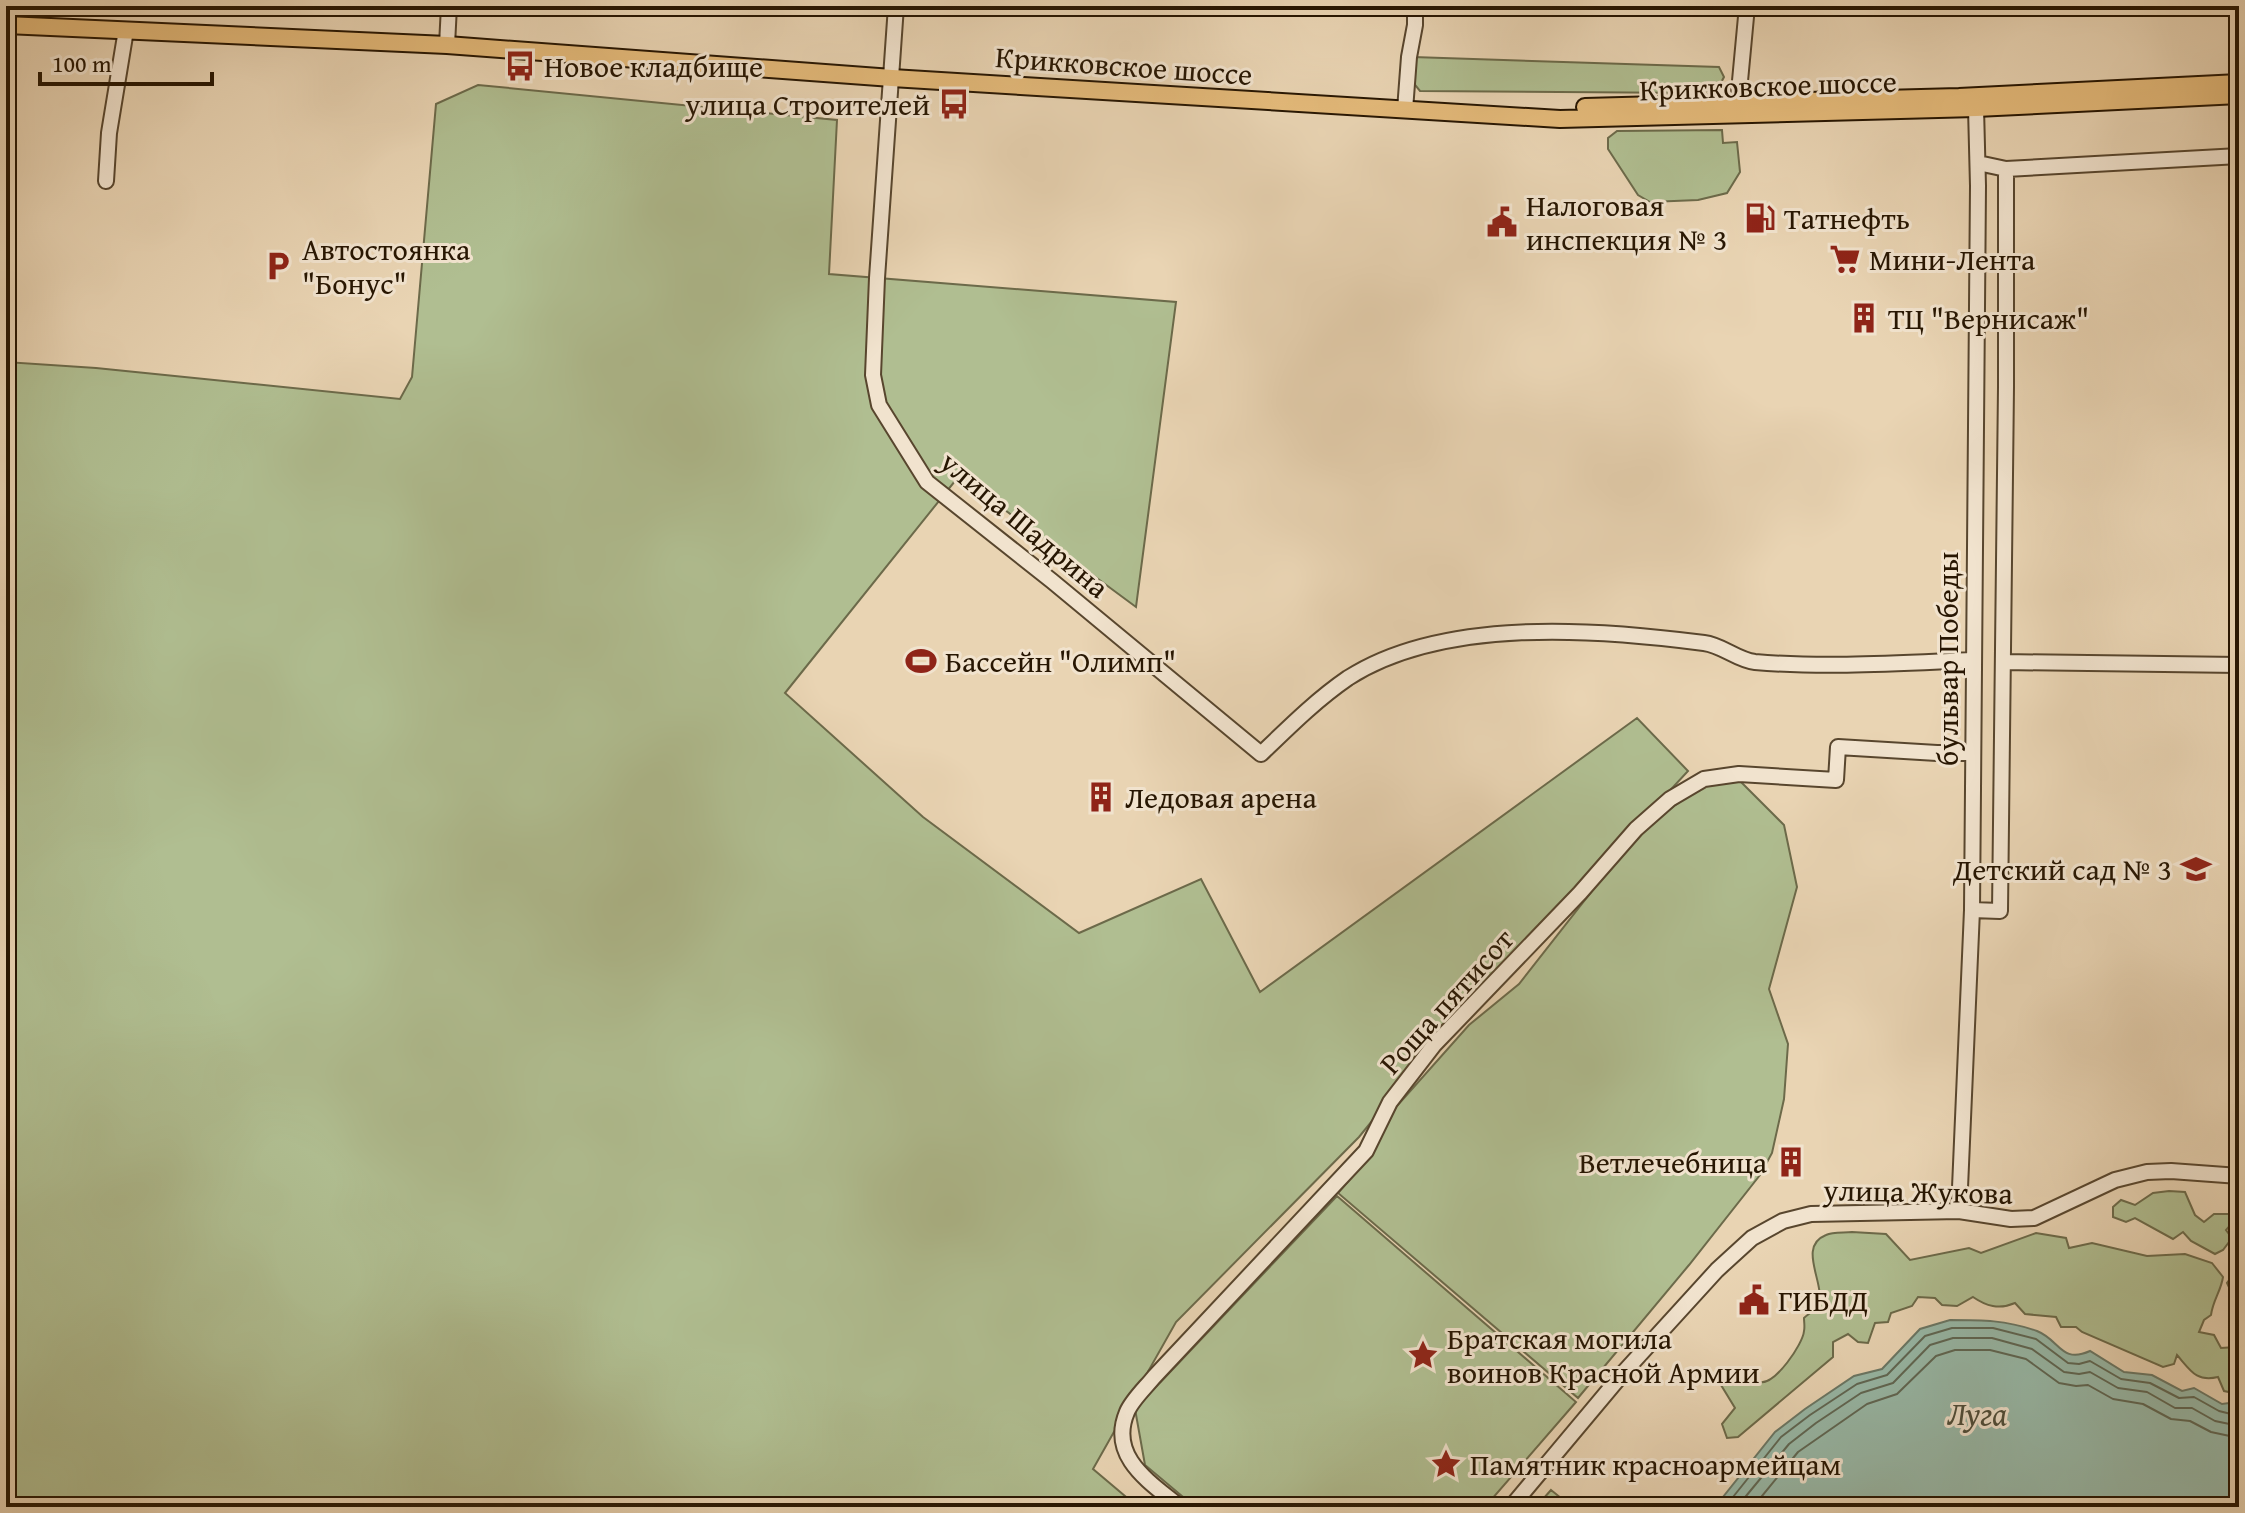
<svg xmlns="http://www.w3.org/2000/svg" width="2245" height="1513" font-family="'Gentium Book Plus',serif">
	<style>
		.green { fill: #b0be91; stroke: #6c6a4a; stroke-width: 2 }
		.water { fill: #98b9a8; stroke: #6b7866; stroke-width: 2 }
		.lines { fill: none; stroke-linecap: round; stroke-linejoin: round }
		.shore { stroke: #606855; stroke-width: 2 }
		.minor-casing { stroke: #58462e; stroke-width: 18 }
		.major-casing { stroke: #271602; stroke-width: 20 }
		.minor { stroke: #f1e3ce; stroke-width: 14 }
		.major { stroke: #e4ba7a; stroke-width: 16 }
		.labels { text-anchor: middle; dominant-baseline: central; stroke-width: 6; stroke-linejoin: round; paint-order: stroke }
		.street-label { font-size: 30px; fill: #271602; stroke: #f1e3ce }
		.poi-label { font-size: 30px; fill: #271602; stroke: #f1e3ce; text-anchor: start }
		.water-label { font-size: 32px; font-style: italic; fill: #4f4f3c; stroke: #f1e3ce }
	</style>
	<rect width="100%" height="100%" fill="#e9d4b3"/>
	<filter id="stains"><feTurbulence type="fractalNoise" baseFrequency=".0025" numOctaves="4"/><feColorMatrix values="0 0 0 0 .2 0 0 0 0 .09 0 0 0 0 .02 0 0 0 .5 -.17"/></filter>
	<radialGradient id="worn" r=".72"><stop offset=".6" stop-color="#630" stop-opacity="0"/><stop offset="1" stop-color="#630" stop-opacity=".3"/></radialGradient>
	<path class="green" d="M31,6h400l-1,6 -250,-5 -53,4z
		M1413,57l306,10 5,10c-6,13 -13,14 -26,16l-278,-2 -9,-11z
		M478,85l359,35 -8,154 347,28 -40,305 -177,-131 -174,217 138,124 156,116 122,-54 59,113 377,-274 51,53 -254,274 -75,92 -183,185 -83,147 45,38h-1132v-1145l90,6 304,31 12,-22 24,-273z
		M1722,130l1,13 14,-1 3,30 -13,21 -29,7 -48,2 -12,-7 -30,-46v-11l9,-7z
		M1739,780l45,45 13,62 -28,102 19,55 -4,55 -12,54 -12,22 -71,90 -111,133 -240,-205 36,-42 22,-44 73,-82 50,-41 95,-121 43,-45 51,-36z
		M2169,1191l16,1 10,23 9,7 10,-8h19l1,7 -8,9 6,8 -9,12 -8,4 -24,-13 -8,-9 -10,7 -38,-21 -9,4 -13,-5v-10l8,-7 14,5 18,-12z
		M1337,1196l239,206 -91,105h-290l-50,-42 -10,-56z
		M1852,1232l34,2 24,26 59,-12 12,5 55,-20 30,5 3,10 23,-5 55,13 38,-2 27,9 11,14c-2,14 -10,23 -12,38l-7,5 -5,12 15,3 7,13 15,-1 1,-42 -10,-22 10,-13 -3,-17 5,-6v147l-15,-3 -6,-14c-22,5 -27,-6 -41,-22l-3,9 -11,3 -81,-35 -6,-5h-15l-5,-10 -31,-3 -10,-11c-16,7 -29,3 -42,-6l-16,9 -15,-1 -7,-7 -17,-1 -6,9 -21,7 -3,9 -13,1 -7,20 -10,-1 -10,-8 -15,8v15l-95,80 -11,1 -5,-14 13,-16 -14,-23c2,-11 6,-15 17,-17 6,4 15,12 22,14 15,3 43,-38 44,-51 1,-4 0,-9 0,-13 5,-5 11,-7 14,-13 9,-20 -22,-58 8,-70 7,-3 18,-2 26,-3z
		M1551,1490l21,17h-36z"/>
	<path class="water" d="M1950,1320c32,0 56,0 87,11 23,9 24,33 53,20l34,21 28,3 30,16 12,-3 28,16 7,-1 10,8v96h-524l60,-75 30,-23 49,-33 28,-7 38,-40z"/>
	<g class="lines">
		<path class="shore" d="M1725,1507l56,-70 29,-22 47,-31 30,-9 38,-39 27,-8h41l43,11 32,24 11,1 11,-3 31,18 29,4 29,15 15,-1 25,14 20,5
			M1737,1507l52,-63 27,-21 45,-30 32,-10 37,-38 23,-7h39l40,11 32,23 15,2 11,-2 28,16 29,4 28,16h17l23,13 24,5
			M1753,1507l45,-55 69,-48 30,-10 39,-38 19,-6h35l36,9 33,24 17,3 12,-1 25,14 30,5 28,15 19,2 21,11 28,6"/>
		<g class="minor-casing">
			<path id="minor" d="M896,6l-19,272 -4,97 6,30 48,77 125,99 209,173c28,-27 55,-54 87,-76 95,-61 249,-49 356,-35 18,2 33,17 51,19 72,6 145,1 218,-2
				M447,45l2,-39
				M1405,110l4,-53 6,-32v-19
				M1737,113l10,-107
				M1978,163l28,6 233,-13
				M106,181l3,-48 17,-103
				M2003,662l236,3
				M1972,910l28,1 6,-524v-218
				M1959,1211l13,-301 6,-724 -2,-78
				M1180,1507c-30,-25 -72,-50 -53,-95 5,-12 19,-25 27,-35l212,-226 24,-49 44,-57 146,-152 56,-64 34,-30 34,-20 35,-5 97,6 2,-33 99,6h36
				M1511,1507l113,-135 93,-102 35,-32 31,-17 28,-7 148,-3 52,8 23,-1 81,-38 32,-8 24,-1 68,5"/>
		</g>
		<g class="major-casing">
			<path id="major" d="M6,25l441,20 445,33 668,41 416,-11 263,-13
				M1585,107l374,-10 280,-14"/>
		</g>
		<use href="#minor" class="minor"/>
		<use href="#major" class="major"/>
	</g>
	<defs>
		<g id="bus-bare" transform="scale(2.4)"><path d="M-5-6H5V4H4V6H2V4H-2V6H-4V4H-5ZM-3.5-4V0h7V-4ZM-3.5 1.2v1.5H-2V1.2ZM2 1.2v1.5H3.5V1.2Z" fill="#8f2418" stroke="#f1e3ce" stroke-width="2.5" paint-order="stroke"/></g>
		<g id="fuel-bare" transform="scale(2.4)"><path d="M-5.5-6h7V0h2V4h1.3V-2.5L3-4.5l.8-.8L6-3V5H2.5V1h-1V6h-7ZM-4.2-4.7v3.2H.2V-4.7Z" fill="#8f2418" stroke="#f1e3ce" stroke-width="2.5" paint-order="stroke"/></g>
		<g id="civic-bare" transform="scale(2.4)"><path d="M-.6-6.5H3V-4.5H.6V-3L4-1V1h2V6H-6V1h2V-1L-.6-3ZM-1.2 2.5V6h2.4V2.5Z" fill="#8f2418" stroke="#f1e3ce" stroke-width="2.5" paint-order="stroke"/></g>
		<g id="supermarket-bare" transform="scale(2.4)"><path d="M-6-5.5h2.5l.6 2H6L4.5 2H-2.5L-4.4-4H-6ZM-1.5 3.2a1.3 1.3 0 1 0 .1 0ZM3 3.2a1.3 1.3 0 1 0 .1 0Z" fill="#8f2418" stroke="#f1e3ce" stroke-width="2.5" paint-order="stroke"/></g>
		<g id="parking-bare" transform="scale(2.4)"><path d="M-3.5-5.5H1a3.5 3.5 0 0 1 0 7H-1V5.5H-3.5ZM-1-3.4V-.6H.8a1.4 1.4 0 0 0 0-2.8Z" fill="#8f2418" stroke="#f1e3ce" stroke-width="2.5" paint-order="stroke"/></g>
		<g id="building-bare" transform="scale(2.4)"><path d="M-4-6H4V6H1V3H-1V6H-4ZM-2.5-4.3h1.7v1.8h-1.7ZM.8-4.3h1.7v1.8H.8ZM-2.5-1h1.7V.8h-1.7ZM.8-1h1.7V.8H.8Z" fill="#8f2418" stroke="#f1e3ce" stroke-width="2.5" paint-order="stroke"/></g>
		<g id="stadium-bare" transform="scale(2.4)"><path d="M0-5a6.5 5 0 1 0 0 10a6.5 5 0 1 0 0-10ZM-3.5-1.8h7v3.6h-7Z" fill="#8f2418" stroke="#f1e3ce" stroke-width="2.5" paint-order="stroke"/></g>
		<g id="school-bare" transform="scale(2.4)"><path d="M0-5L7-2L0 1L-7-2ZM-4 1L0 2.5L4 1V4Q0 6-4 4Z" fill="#8f2418" stroke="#f1e3ce" stroke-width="2.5" paint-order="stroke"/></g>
		<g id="sight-bare" transform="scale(2.4)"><path d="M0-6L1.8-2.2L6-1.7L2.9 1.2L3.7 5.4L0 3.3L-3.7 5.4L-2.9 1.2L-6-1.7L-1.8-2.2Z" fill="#8f2418" stroke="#f1e3ce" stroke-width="2.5" paint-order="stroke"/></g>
	</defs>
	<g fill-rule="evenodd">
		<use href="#bus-bare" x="520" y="66"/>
		<use href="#bus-bare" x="954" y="104"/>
		<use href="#fuel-bare" x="1760" y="218"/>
		<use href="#civic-bare" x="1502" y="222"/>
		<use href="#supermarket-bare" x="1845" y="259"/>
		<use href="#parking-bare" x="278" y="266"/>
		<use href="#building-bare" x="1864" y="318"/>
		<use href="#stadium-bare" x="921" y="661"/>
		<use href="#building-bare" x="1101" y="797"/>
		<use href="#school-bare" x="2196" y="869"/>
		<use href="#building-bare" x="1791" y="1162"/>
		<use href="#civic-bare" x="1754" y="1300"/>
		<use href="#sight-bare" x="1423" y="1355"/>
		<use href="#sight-bare" x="1446" y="1464"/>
	</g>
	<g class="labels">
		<g class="street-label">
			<text transform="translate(1124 65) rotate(4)">Крикковское шоссе</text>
			<text transform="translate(1768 85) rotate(-2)">Крикковское шоссе</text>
			<text transform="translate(1025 524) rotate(40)">улица Шадрина</text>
			<text transform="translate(1947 659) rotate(-90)">бульвар Победы</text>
			<text transform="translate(1446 1001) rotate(-48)">Роща пятисот</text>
			<text transform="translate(1918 1191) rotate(1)">улица Жукова</text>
		</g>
		<g class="poi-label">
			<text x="544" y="66">Новое кладбище</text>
			<text x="930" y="104" text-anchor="end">улица Строителей</text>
			<text x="1526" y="205">Налоговая<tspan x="1526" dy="34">инспекция № 3</tspan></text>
			<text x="1784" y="218">Татнефть</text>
			<text x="302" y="249">Автостоянка<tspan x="302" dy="34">"Бонус"</tspan></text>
			<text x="1869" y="259">Мини-Лента</text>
			<text x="1888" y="318">ТЦ "Вернисаж"</text>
			<text x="945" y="661">Бассейн "Олимп"</text>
			<text x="1125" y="797">Ледовая арена</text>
			<text x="2172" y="869" text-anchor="end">Детский сад № 3</text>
			<text x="1767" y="1162" text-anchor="end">Ветлечебница</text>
			<text x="1778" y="1300">ГИБДД</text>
			<text x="1447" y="1338">Братская могила<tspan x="1447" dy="34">воинов Красной Армии</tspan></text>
			<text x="1470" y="1464">Памятник красноармейцам</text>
		</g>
		<g class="water-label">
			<text x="1977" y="1413">Луга</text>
		</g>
	</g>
	<rect width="2245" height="1513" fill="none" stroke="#e9d4b3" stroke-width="32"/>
	<rect x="8" y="8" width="2229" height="1497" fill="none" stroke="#271602" stroke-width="4"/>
	<rect x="16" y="16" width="2213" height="1481" fill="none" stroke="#271602" stroke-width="2"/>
	<path d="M40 72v12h172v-12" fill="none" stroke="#271602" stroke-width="4"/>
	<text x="52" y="72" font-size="24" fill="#271602" stroke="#f1e3ce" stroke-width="6" paint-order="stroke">100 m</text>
	<rect width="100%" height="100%" filter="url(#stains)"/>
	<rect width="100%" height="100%" fill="url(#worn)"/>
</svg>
